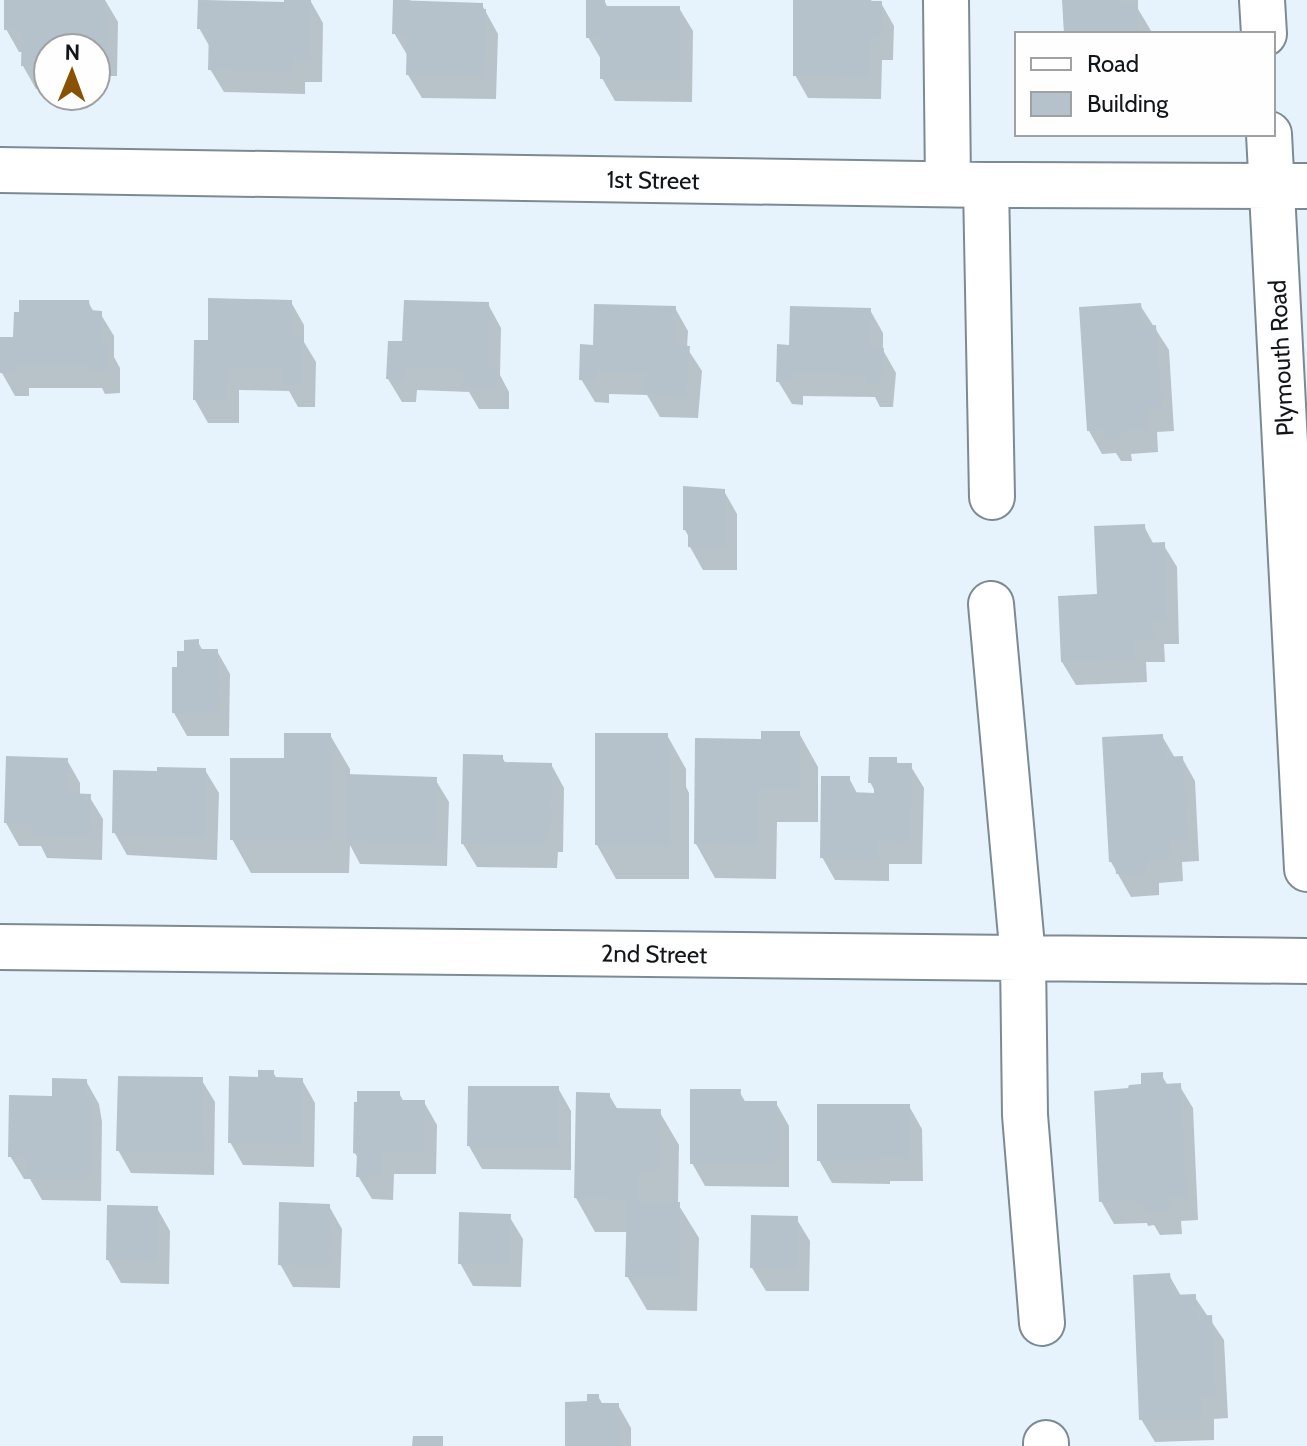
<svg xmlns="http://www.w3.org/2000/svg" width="1307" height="1446" font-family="Cabin,sans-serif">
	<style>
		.shadow { fill: #0003 }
		.building { fill: #b6c2cb }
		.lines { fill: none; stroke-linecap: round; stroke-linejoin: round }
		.minor-casing { stroke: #7e8a92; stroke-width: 48 }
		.minor { stroke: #fff; stroke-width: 44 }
		.labels { text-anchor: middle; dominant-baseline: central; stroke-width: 6; stroke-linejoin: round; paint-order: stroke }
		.street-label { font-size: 24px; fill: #121619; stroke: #fefefe }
	</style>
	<rect width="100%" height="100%" fill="#e7f3fc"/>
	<path class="shadow" d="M6,0h99l13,22 -1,54h-13l-1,14h-7v-42h-48v41h-12l-13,-23v-14h-4l-13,-23z
		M200,0l86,4v-4h24l13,23 -1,59h-17v12l-81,-2 -14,-23 1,-20 -12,-21z
		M395,0h15l2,4 70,1 16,29 -2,65 -74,-1 -14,-23 1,-17 -15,-25z
		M604,0l4,8h71l14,23 -1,71 -77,-1 -13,-23v-17l-14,-24z
		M795,0h76l2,3h8l13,23 -1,34h-11l-1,39 -73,-1 -13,-23z
		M1064,0h74v9l15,25h-87z
		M88,302l6,10 6,1 14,23v21l6,11v25l-15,1 -3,-6h-73v8h-14l-13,-23 20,-59z
		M291,302l13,23v17l12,20 -1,45h-17l-9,-16 -50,-1v33h-31l-13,-23z
		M488,304l13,24 -1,47 9,17v17h-30l-10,-17 -52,-2 -1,12h-14l-14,-23 16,-36z
		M1140,305l29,45 5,81 -17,1 1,20 -27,2 1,7h-11l-5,-8 -14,1 -13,-23z
		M675,308l13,23 -1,17 15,23 -4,47 -38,-1 -13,-22 -38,-1v9l-14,-1 -14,-23z
		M870,310l13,23v17l13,23 -3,34h-13l-5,-10 -72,-1v9l-11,-1 -14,-23 13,-34z
		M724,491l13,23v56h-34l-13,-23v-8l-5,-9z
		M1144,526l10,19 9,-1 14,23 2,77h-15l1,18h-19l1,20 -71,3 -14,-23 37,-66z
		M198,642l5,9h14l13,23 -1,62h-42l-13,-23 12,-60z
		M799,733l19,34v55h-41l-1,57 -61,-1 -19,-34 67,-103z
		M330,735l20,34v7l85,3 14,23 -2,64 -87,-2 -10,-19 -1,28h-98l-19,-34 54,-79z
		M667,735l19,34v18l3,6v86h-73l-19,-34z
		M1162,736l13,22h7l13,23 4,80 -17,1 1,19 -24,2v12l-28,2 -20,-35z
		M502,757l4,7h45l13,24 -1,64h-5l-1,16 -80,-1 -14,-23z
		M895,759l4,6h11l14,23 -2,76h-33v17l-54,-1 -13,-23 27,-79 9,17h19l-7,-13z
		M67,760l13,23v13h9l14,23 -1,41 -55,-2 -6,-12h-22l-13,-23z
		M205,770l14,23 -2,67 -90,-5 -13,-23z
		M273,1072l4,7 25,1 13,23 -1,64 -71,-2 -13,-23 30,-63z
		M1161,1074l7,12 11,-1 14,23 5,112 -17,1 1,13 -22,1 -6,-10 -6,1 -1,-3 -33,1 -13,-23 29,-111 13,-4z
		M201,1079l14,23 -1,73 -83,-2 -13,-23z
		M86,1081l13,23 3,18 -1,79 -59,-1 -12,-21h-6l-14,-23 44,-58z
		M558,1088l13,23v59l-89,-1 -13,-23z
		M739,1091l7,12h30l13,23v61l-84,-1 -13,-23z
		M399,1093l5,9h20l13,23 -1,49h-42l-1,26 -21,-1 -14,-23 1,-16 -4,-7z
		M609,1095l9,15 41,1 20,34 -1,59 21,34 -2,73 -50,-1 -20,-34 1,-44h-33l-19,-34z
		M909,1106l13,23 1,52h-33v3l-58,-1 -13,-23z
		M329,1206l13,23 -2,59 -47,-1 -13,-23z
		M157,1208l13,23 -1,53 -48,-1 -13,-23z
		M509,1216l14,23 -2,48 -48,-1 -13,-23z
		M796,1218l14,23 -1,50h-43l-14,-23z
		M1169,1275l12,21h13l30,44 4,78 -14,1v21l-59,2 -14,-23z
		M598,1396l5,9h15l13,23v18h-64l22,-43z"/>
	<path class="building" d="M4,0h101v54l-9,-1v-5h-48v19l-27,-1 1,-36h-18z
		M198,0l86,2v-2h27l-1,60h-17l-1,12 -84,-2 1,-41h-12z
		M393,0l90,3v6h3l-2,67 -78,-1 1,-41h-15z
		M586,0h19v6h75v73h-80v-41h-14z
		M793,0l89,1 -1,36h-11l-1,40 -76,-1z
		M1062,0h59v3h16l1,31h-74z
		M208,298l84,2v37h11v48h-20v-17l-56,-1 -1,34 -33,-1 1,-60h14z
		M19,300h70l1,10 12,1v32h6v28h-18l-1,-5h-72v8l-17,-1v-36h13l1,-25h5z
		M404,300l85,2 -2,65h10l-1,20 -33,-1 1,-16 -59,-2 -1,12 -18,-1 2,-38h14z
		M1141,303l2,23 13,-1 6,83 -17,2 1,19 -27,2 1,7 -15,1v-9l-18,1 -8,-124z
		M594,304l82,2 -1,39 15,1 -4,50 -41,-2v-21l-48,-1v9l-18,-1 1,-36 13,1z
		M790,306l81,2 -1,39 14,1 -4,36h-15v-9l-74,-1v8h-15l1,-38 12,1z
		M683,486l42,3v58h-37v-17h-5z
		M1145,524l1,19 19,-1 2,79h-15l1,18 -19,1 1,19 -74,3 -3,-66 39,-2 -3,-68z
		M199,639v10h19l-1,64h-45v-46h5v-16h7v-11z
		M761,731h39l-1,58h-41v56l-64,-1 1,-106 66,1z
		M284,733h47v107h-101v-82h54z
		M595,733h73l-1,24h4l-1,89 -75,-1z
		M1163,734l1,23 19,-1 4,83 -17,1 1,18 -25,2 1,13 -31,1 -1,-12h-6l-7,-125z
		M463,754l40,1v7l49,1 -1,67h-6v16l-84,-2z
		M6,756l62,2 -1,35 24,1 -2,43 -57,-1 1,-12 -29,-1z
		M869,757h28v6h15l-2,79 -33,-1v18l-57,-1 1,-82h29v16l24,1v-10h-6z
		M157,767l49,1 -1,70 -93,-5 1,-63 44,1z
		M347,774l90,3 -2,66 -90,-2z
		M258,1070h16v7l29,1 -1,66 -74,-1 1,-67 29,1z
		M1163,1072v12l18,-1 5,114 -17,1v14l-24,1 -1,-10h-11v-3l-34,2 -5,-111 34,-3 1,-3 12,-1v-11z
		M118,1076l85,1 -2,76 -85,-2z
		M52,1078l35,1v18h2v82l-62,-1v-21h-19l1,-62 43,1z
		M468,1086h91v61l-92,-1z
		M690,1089h51l-1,12h37v63h-87z
		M357,1091h43v9h25l-1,52 -42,-1 -1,26h-25l1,-23 -4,-1 1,-51h3z
		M576,1092l34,1v15l51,1 -2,61h-20v32h41l-1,75h-54l2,-78 -53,-1z
		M817,1104h93v54h-32v3h-61z
		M279,1202l51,2 -2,62 -50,-1z
		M107,1205l51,1 -1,55 -51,-1z
		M459,1212l52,2 -2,51 -51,-1z
		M751,1215l47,1 -1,52h-47z
		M1170,1273l2,22 24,-1v22l16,-1 4,81h-14v22l-63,2 -6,-145z
		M587,1394h12v9h20v43h-54v-44l22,-1z
		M413,1436h30v10h-31z"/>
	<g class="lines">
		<g class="minor-casing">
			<path id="minor" d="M946,0l2,184
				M1262,0l2,34
				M1269,134l38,735
				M0,170l986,15 321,1
				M986,185l6,312
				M991,604l32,354 2,157 17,208
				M0,947l1307,14
				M1046,1443v3"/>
		</g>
		<use href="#minor" class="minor"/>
	</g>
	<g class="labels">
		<g class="street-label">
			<text transform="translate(653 180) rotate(1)">1st Street</text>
			<text transform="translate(1281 358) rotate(-93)">Plymouth Road</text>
			<text transform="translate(654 954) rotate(1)">2nd Street</text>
		</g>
	</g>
	<rect x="1015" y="32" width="260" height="104" fill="#fefefe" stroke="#a0a1a2" stroke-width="2"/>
	<rect x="1031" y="58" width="40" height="12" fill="#ffffff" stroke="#a0a1a2" stroke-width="2"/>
	<text x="1087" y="72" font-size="24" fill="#121619">Road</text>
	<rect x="1031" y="92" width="40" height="24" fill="#b6c2cb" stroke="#a0a1a2" stroke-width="2"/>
	<text x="1087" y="112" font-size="24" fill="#121619">Building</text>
	<g transform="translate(72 72) rotate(1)"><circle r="38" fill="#fefefe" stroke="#a0a1a2" stroke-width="2"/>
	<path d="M0-6L14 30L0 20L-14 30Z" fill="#895202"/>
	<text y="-12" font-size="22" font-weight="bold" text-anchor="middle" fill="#121619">N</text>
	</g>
</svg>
